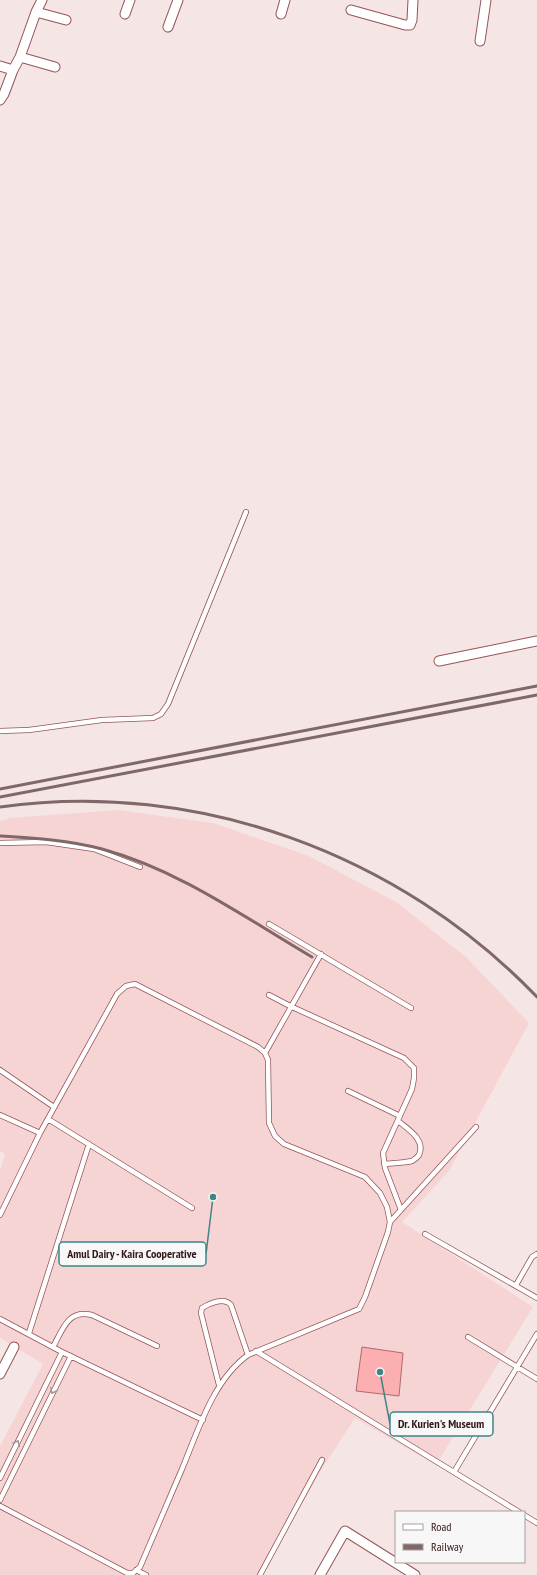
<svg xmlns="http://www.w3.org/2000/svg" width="537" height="1575" font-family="'PT Sans Narrow',sans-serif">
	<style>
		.built { fill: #f7d4d4 }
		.building { fill: #fcafb0; stroke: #af6a6c }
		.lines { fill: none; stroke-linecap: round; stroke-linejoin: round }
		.lane-casing { stroke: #965456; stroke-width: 6 }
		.street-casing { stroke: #965456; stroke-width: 11 }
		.lane { stroke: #fff; stroke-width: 4.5 }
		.street { stroke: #fff; stroke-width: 9 }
		.rail { stroke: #806869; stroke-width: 3 }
		.oneway { stroke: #a39797 }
		.leader { fill: none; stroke: #3d8587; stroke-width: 1.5 }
		.callout-dot { fill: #3d8587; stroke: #f7f7f7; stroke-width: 1.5 }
		.callout { fill: #f7f7f7; stroke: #3d8587; stroke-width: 1.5 }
		.callout-label { font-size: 12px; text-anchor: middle; font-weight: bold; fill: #331718 }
	</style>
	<rect width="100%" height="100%" fill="#f5e5e5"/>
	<path class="built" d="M118,810l95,13 96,33 87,46 70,55 63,66 -80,148 -47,51 131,85 -97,158 -81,-47 -35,54 -58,103h-262v-129l43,-82 -43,-26v-167l5,-17 -5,-3v-330l9,-3z"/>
	<path class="building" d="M362,1347l41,6 -4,43 -43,-5z"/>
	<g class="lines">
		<g class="lane-casing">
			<path id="lane" d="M0,731l29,-1 73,-10 51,-2 8,-4 7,-10 78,-192
				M0,843l46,-1 48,7 46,18
				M269,924l142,84
				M269,995l21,11 114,52 10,10v10l-2,11 -29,64 2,15 16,42
				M265,1053l56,-99
				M0,1070l54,37
				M348,1091l52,25
				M0,1115l40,18
				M48,1119l144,89
				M384,1164c9,-1 19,-1 28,-3 3,-2 5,-3 7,-6 7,-15 -11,-26 -21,-34
				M0,1215l40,-82 77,-139 9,-8 9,-2 123,63 7,6 3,7 1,63 6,13 9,8 81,33 15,16 7,14 3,15 -2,10 -23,65 -6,12 -111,46c-35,25 -50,76 -66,114 -14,33 -28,66 -42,98l-7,6h-6l-127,-67
				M390,1222l86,-95
				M425,1234l112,64
				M516,1285l16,-28 5,-3
				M0,1319l62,33 141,68
				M29,1333l60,-189
				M468,1337l69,42
				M53,1347c10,-18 15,-38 39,-32l65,31
				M256,1351l263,161
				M219,1385l-18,-72 1,-5c8,-5 22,-11 29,-3l17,50
				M454,1472l83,-138
				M0,1478l62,-126
				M0,1500l71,-144
				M524,1515l13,8
				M136,1570l10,5
				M260,1575l62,-115"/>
		</g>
		<g class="street-casing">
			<path id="street" d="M351,10l54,15h5l2,-5 1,-20
				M36,12l30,8
				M125,14l5,-14
				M281,14l4,-14
				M168,27l10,-27
				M480,41l6,-41
				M20,57l35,10
				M0,66l13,4
				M0,100l4,-6 9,-24 7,-13 16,-45 6,-12
				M439,661l98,-20
				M0,1374l14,-27
				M320,1575l25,-44 70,44"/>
		</g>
		<use href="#lane" class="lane"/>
		<use href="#street" class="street"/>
		<path class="rail" d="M0,789l537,-103
			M0,797l537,-102
			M0,807c197,-28 400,47 537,190
			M0,836c34,2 69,4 102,13 77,21 142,68 210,108"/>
	</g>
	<defs><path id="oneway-chevron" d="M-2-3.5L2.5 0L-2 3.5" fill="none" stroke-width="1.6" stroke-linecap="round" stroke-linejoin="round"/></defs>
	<g class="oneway">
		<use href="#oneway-chevron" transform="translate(53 1391) rotate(116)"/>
		<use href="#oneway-chevron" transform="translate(17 1443) rotate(-64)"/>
	</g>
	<path class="leader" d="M213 1197L206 1254M380 1372L390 1424"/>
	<g class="callout-dot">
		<circle cx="213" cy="1197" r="4"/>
		<circle cx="380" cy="1372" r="4"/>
	</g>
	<g class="callout">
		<rect x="59" y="1242" width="147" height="24" rx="4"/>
		<rect x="390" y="1412" width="103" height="24" rx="4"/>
	</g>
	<g class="callout-label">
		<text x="132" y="1258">Amul Dairy - Kaira Cooperative</text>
		<text x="441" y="1428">Dr. Kurien's Museum</text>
	</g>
	<rect x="395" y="1511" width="130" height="52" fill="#f7f7f7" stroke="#a99d9e"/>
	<rect x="403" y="1524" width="20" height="6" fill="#ffffff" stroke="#a99d9e"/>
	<text x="431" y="1531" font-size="12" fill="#331718">Road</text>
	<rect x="403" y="1544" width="20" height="6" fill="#806869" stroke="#a99d9e"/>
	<text x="431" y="1551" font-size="12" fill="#331718">Railway</text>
</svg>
